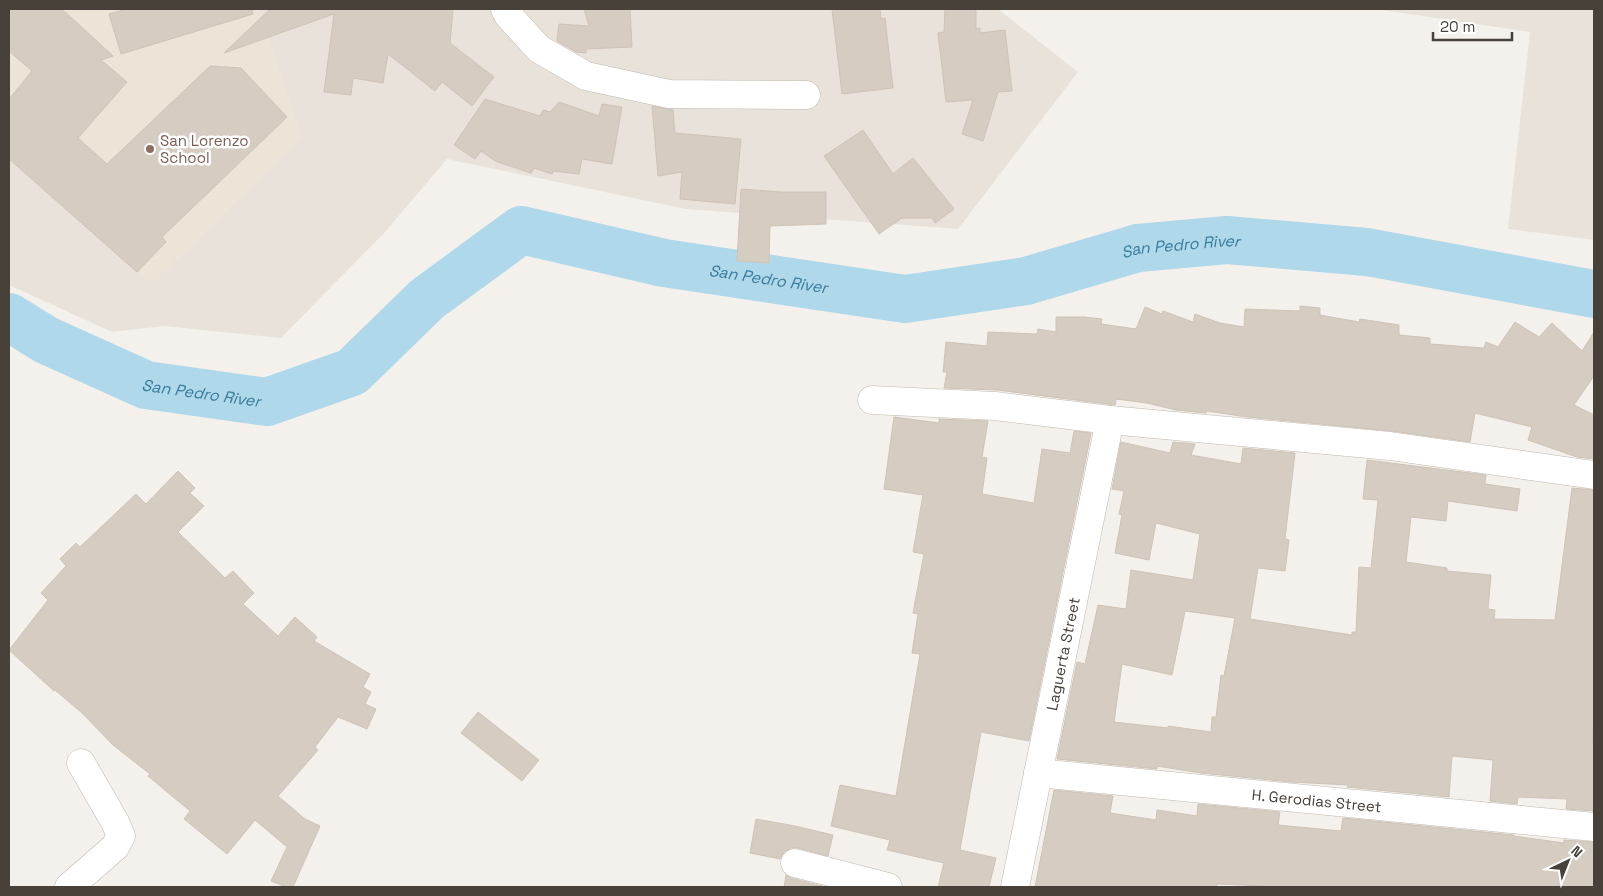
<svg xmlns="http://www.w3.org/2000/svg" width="1603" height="896" font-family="'Space Grotesk',sans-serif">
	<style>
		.residential { fill: #e8e2da }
		.education { fill: #ece4d7 }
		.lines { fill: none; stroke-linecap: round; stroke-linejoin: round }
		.river { stroke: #afd8ea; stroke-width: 48 }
		.building { fill: #d5ccc2; stroke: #cfc3b6; fill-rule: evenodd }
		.minor-casing { stroke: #bfb8af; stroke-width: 29 }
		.minor { stroke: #fff; stroke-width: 28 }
		.education-dot { fill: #8d6e63; stroke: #fff; stroke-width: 2 }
		.labels { text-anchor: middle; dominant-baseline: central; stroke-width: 5; stroke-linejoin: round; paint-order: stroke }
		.education-label { font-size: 15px; fill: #785e54; stroke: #fff; text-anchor: start }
		.street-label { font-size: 15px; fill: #48413a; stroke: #fff }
		.water-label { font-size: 16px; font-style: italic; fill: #387c9c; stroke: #fff }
	</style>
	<rect width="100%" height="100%" fill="#f4f1ec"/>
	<path class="residential" d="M9,9h989l80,63 -120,157 -272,-20 -239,-50 -62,73 -104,106 -117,-12 -52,6 -103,-47z
		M1375,9h219v231l-86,-11 22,-197z"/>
	<path class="education" d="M9,9h250l43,129 -150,146 -143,-123z"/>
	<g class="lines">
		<path class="river" id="s1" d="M9,317l37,23 100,45 121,17 85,-30 75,-73 94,-69 143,33 241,36 121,-18 112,-33 89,-8 140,12 227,42"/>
	</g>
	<path class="building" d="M9,9h53l51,47 -12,4 26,22 -49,56 29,26 103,-98 31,2 46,49 -125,120 4,5 -29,30 -128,-113v-60l23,-28 -23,-20z
		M127,9h125l1,5 -132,40 -12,-40z
		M270,9h183l-3,34 44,34 -22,29 -30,-24 -7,9 -47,-37 -5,29 -30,-5 -2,17 -27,-3 10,-78 -110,39z
		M584,9h46l2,38 -46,2v4l-10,-1 -19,-11 2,-17 30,2z
		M832,9h48l1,10 4,-1 8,70 -51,6z
		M945,9h31v20l4,-1v5l25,-3 7,61 -14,1 -15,49 -21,-7 11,-34 -27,2 -8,-69 6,-1z
		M485,99l55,17 3,-6 7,2 9,-10 40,14 3,-12 20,3 -10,57 -30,-5 -3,15 -26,-3 -1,3 -18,-6 -3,5 -36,-12 -14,-10 -6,8 -21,-14z
		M652,106l21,4 2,23 66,6 -6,65 -55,-5 2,-27 -24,4z
		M863,130l30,44 20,-16 41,51 -19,14 -3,-5h-30l-23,16 -55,-78z
		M741,189l40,3h45v32l-56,2 -1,37 -32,-2z
		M1300,306l20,2v7l39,7 1,-3 39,6v10l31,3v6l54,4 2,-6 12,5 17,-25 24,15 13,-14 30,28 12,-19v44l-20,29 20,10v44l-17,-2 -49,-17 4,-13 -57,-14 -5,29 -78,-11 -145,-14 -40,-6 -1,2 -30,-3 -29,-7 -31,-4 -1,6 -118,-15 -53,-2 3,-16h-4l3,-30 41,4 1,-14 49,2 1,-5 18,3v-15h28l18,2 -1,5 35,5 9,-22 17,7 1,-3 30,11 2,-8 25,9 24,4 1,-18 55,2z
		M894,417l45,6v-4l49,2 -6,36 5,1 -5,36 52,9 8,-54 28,4 4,-22 17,2 -62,308 -48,-9 -21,118 36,8 -7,29h-51l6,-24 -57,-13 3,-10 -59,-14 9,-41 56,11 24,-142 -8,-1 6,-39 -5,-1 11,-59 -11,-2 10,-57 -39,-6z
		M1121,442l49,11 3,-11 22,2 -4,11 50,9 2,-16 52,5 -10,86 4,1 -4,31 -27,-3 -8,51 102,16v-3h4l3,-65 12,1 7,-68 -15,-1 4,-39 119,15 -1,9 35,5 -3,22 -69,-10 -2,20 -35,-4 -5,45 41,6v3l44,4 -3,34 7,1 -1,9 61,1 17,-132 22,2v231l-2,26h2v64l-28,-2 1,-10 -49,-2 -1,7 -27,-3 3,-41 -41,-4 -3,41 -102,-10 1,-2 -57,-3 -90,-9 -44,-7v3l-100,-10 20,-97 8,2 13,-59 28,4 5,-39 62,10 7,-46 -44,-11 -7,37 -34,-7 7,-38 -3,-1 5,-23 -12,-2zM1185,611l50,7 -11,58 -3,-1 -5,42h-4l-1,15 -43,-6v2l-54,-6 8,-58 50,11z
		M178,471l17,17 -5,5 14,13 -26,26 47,46 8,-7 21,22 -11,11 35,32 17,-19 22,20 -3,4 56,33 -7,13 8,5 -6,12 11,5 -9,20 -29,-12 -23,30 3,3 -40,46 27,23 15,7 -27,61h-7l-15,-6 16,-34 -32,-27 -28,34 -43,-35 6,-8 -42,-35 2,-2 -37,-29 -31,-32 -27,-23 -1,1 -45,-41 39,-50 -7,-7 25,-27 -6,-7 16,-16 4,4 56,-53 10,10z
		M478,712l61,48 -17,21 -61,-48z
		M1054,790l59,6 -3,17 46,7 1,-10 40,6 1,-12 82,8 -2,13 63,6 2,-13 171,17v1l50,7v-3l30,2v45h-330l1,-1 -48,-2v3h-182z
		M756,819l39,7 38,9 -5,21 -30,-8h-7l-7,4 -4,7 -30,-6z
		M786,875l5,3 31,8v1h-38z"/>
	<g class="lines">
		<g class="minor-casing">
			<g id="minor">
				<path d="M505,9l3,6 31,34 47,27 83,18 137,1"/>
				<path d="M872,400l123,6 115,14 280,26 204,29"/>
				<path id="s2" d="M1038,773l556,54"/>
				<path d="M795,863l93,24"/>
				<path d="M69,887l46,-40 6,-11 -6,-14 -34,-59"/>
				<path id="s3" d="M1015,887l95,-467"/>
			</g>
		</g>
		<use href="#minor" class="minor"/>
	</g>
	<circle class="education-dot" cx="150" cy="149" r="5"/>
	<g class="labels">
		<g class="education-label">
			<text x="160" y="140">San Lorenzo<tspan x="160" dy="17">School</tspan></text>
		</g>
		<g class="street-label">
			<text stroke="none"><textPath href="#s3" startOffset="238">Laguerta Street</textPath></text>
			<text stroke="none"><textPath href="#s2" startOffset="280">H. Gerodias Street</textPath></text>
		</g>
		<g class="water-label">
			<text stroke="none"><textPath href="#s1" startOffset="1259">San Pedro River</textPath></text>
			<text stroke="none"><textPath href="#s1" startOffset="839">San Pedro River</textPath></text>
			<text stroke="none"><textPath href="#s1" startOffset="209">San Pedro River</textPath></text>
		</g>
	</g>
	<rect width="1603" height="896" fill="none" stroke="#48413a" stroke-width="20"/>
	<g transform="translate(1568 861) rotate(43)" stroke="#ffffff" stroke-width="4" paint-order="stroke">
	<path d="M0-4L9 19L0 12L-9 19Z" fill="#48413a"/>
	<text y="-8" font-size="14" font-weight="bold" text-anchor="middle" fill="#48413a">N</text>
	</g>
	<path d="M1433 32v8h79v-8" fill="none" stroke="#48413a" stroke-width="2.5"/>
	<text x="1440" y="32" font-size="15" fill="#48413a" stroke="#ffffff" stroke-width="4" paint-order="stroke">20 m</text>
</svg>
